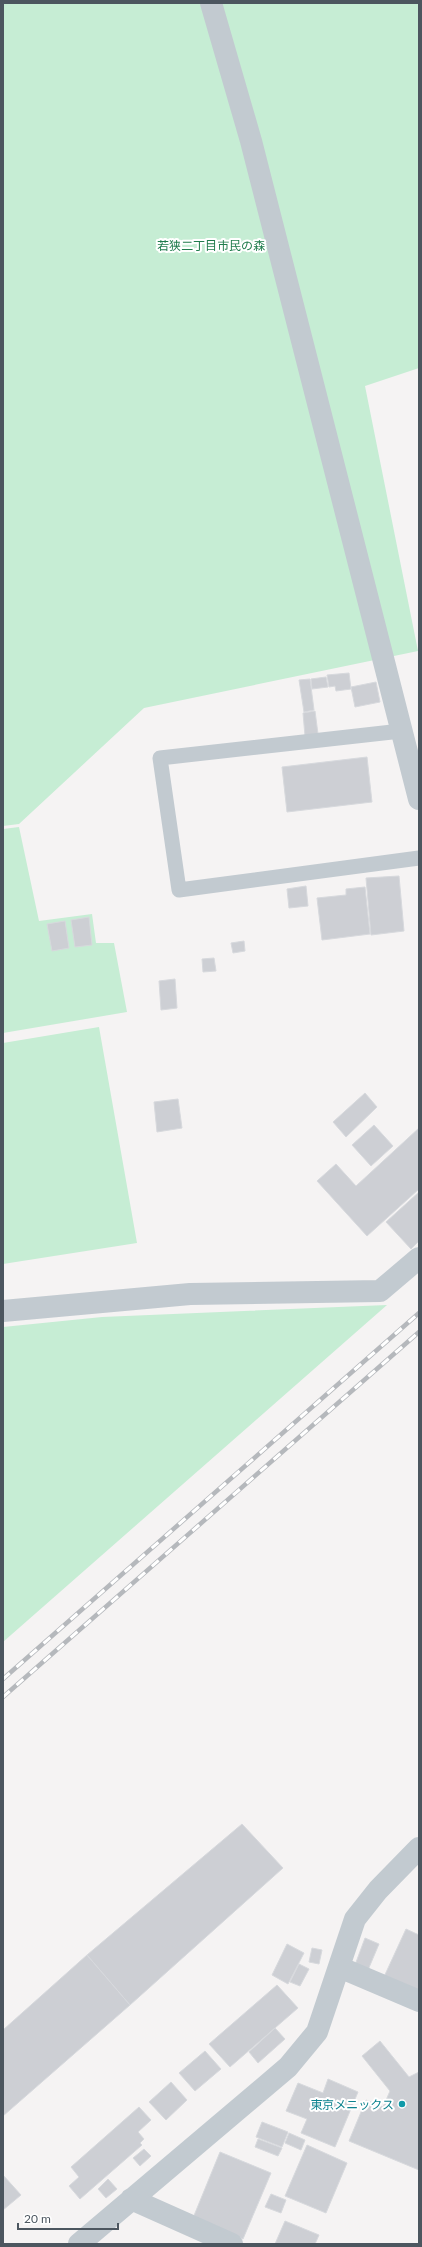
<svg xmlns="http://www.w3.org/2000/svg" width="422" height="2247" font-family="Lato,'Noto Sans JP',sans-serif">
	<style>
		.green { fill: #c6edd4 }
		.building { fill: #cdcfd4; stroke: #d7d9dd }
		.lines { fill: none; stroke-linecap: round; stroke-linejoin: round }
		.service { stroke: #c2cad0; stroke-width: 15 }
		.minor { stroke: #c2cad0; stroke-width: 22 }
		.rail-casing { stroke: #b5b8bc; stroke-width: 4.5 }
		.rail { stroke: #fff; stroke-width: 3; stroke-dasharray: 9; stroke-linecap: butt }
		.culture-dot { fill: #0f9aa8; stroke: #fff; stroke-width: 1.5 }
		.labels { text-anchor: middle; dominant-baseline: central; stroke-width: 4; stroke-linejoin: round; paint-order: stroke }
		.park-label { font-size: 12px; fill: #207c4c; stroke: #fff }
		.culture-label { font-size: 12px; fill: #0d838f; stroke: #fff; text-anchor: end }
	</style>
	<rect width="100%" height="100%" fill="#f5f3f3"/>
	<path class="green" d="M3,3h416v365l-54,18 53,265 -274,57 -125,116 -16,2z
		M19,827l20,94 53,-7 4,29h18l13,69 -124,21v-204z
		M99,1027l38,216 -134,21v-221z
		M387,1305l-384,337v-315l99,-10z"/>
	<path class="building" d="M349,673l2,16 -15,2 -1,-5 -6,1 -2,-12z
		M326,677l2,10 -16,2 -1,-10z
		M310,679l4,31 -10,2 -5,-32z
		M376,682l4,20 -25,5 -4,-20z
		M315,711l3,23 -13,2 -2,-23z
		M367,757l5,45 -85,10 -5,-45z
		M399,876l5,55 -33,4 -5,-57z
		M306,886l2,20 -19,2 -2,-19z
		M365,887l5,47 -48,6 -5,-42 29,-3v-6z
		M89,917l3,28 -17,2 -4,-27z
		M65,921l4,27 -17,3 -5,-27z
		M244,941l1,10 -12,2 -2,-10z
		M214,958l2,13 -13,1 -1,-13z
		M175,979l2,29 -16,2 -2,-29z
		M365,1093l12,14 -31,30 -13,-15z
		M178,1099l4,29 -25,4 -3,-30z
		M374,1125l19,21 -22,20 -19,-21z
		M419,1128v61l-52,47 -50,-55 19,-17 20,22z
		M419,1192v49l-8,8 -25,-27z
		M242,1824l41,44 -153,137 -43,-50z
		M406,1929l13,6v60l-36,-16z
		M365,1938l14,6 -11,26 -13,-5z
		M287,1944l17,9 -16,31 -16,-9z
		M312,1948l10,2 -3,14 -10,-2z
		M87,1955l43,50 -127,111v-86z
		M299,1964l10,5 -9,17 -10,-4z
		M277,1985l21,23 -68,59 -21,-23z
		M275,2028l10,11 -27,24 -9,-11z
		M380,2041l29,36 10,-5v98l-70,-29 17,-41 17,7 7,-16 -28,-35z
		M205,2051l16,18 -26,22 -16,-18z
		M328,2079l30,13 -23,55 -34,-14 6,-14 -21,-8 12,-28 25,10z
		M171,2082l16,18 -21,20 -17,-18z
		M139,2107l12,13 -13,12 6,7 -4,4 2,2 -62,54 -11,-13 10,-9 -8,-10z
		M262,2122l26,10 -6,15 -26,-10z
		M289,2133l16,7 -4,10 -16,-7z
		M258,2139l24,9 -4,8 -23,-9z
		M307,2145l40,18 -21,50 -41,-17z
		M144,2149l7,7 -11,10 -7,-8z
		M220,2152l51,21 -28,66 -50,-21z
		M3,2175l18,20 -18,15z
		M108,2179l9,10 -11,9 -8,-9z
		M271,2194l15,6 -5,13 -16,-6z
		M285,2221l34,14 -4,9h-40z"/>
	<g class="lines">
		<path class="service" d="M401,731l-241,27 19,132 240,-32"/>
		<path class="minor" d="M211,3l40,138 168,658
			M3,1311l187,-17 190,-3 39,-33
			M339,1967l80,34
			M131,2199l101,45
			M79,2244l209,-177 29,-35 38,-113 23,-29 41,-42"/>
		<g class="rail-casing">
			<path id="rail" d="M3,1679l416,-366
				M3,1697l416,-365"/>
		</g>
		<use href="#rail" class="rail"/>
	</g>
	<circle class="culture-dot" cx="402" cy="2104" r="4"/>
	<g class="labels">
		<g class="park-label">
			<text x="211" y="245">若狭二丁目市民の森</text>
		</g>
		<g class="culture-label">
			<text x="394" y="2104">東京メニックス</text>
		</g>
	</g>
	<rect width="422" height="2247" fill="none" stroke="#4c565f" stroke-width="8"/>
	<path d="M18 2223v6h100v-6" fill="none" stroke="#4c565f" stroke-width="2"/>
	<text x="24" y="2223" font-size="12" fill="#4c565f" stroke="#ffffff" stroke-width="3" paint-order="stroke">20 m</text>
</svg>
